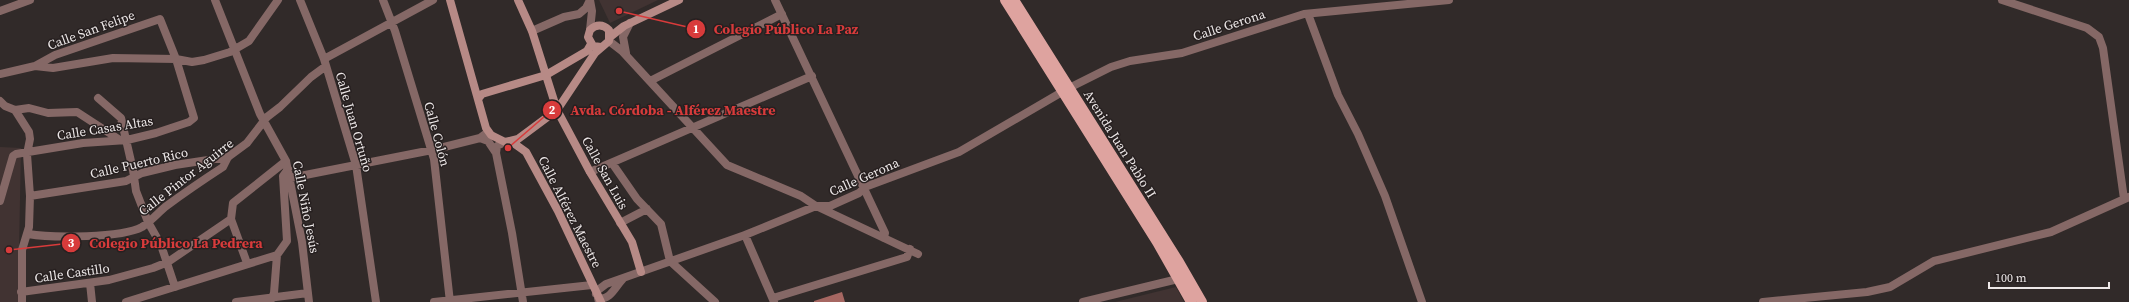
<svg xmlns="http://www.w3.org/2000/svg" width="2129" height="302" font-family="'Source Serif 4',serif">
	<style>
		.built { fill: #413332 }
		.water { fill: #a66762 }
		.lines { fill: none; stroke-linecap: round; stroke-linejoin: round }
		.street { stroke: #856866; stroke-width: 8 }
		.secondary { stroke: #b78a86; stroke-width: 8 }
		.primary { stroke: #dea39f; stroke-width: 10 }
		.labels { text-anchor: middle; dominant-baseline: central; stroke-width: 3; stroke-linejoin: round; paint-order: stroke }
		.street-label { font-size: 13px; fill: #ede8e8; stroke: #272020 }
		.leader { fill: none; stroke: #d83b3b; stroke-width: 1.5 }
		.callout-dot { fill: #d83b3b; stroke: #272020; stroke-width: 1.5 }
		.mark-label { font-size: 12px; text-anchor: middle; font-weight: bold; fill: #fff }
		.callout-label { font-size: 14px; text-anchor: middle; font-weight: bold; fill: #d83b3b; stroke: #272020; stroke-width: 3; stroke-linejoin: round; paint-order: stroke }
	</style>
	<rect width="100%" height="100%" fill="#312a29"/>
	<path class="built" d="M599,0h59l-48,23z
		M0,147l21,1 -3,154h-18z
		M1176,287l8,15h-69z"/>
	<path class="water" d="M842,292l3,10h-31v-1z"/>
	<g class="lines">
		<path class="street" d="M215,0l45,114 26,47 16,81 7,60
			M300,0l24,59 32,106 20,137
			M383,0l12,31 39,128 16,143
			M590,0l2,11 -2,19
			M775,0l110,233 -1,5
			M2002,0l85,28 12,9 4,11 21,151
			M0,11l30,-11
			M1308,14l30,81 20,39 27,62 37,106
			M532,31l32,-14 15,-3 7,-6 4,-8
			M609,41l13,10 105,114 74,31 15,10 102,48
			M626,53l-3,-16 7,-14
			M324,59l109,-59
			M0,74l35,-8 18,2 60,-10 63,1 16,3 12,-2 26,-8 19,-11 29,-41
			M650,81l132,-67
			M1069,88l42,-21 19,-6 52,-8 122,-39 145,-14
			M98,98l23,20 12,52 3,21 12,31 13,23 14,42
			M0,101l5,5 10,4 14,22 1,7 -3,15 3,42 -1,31 -7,23v52
			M15,110l14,-2 19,5 29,-1 43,28
			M480,138l8,3 8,12
			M505,142l-8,4 -1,7 16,80 11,69
			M612,163l25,36 24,25 9,37 45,41
			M590,172l222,-96
			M290,178l142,-28 48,-12 8,-6
			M30,196l96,-15 16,-8 33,-8 53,-8
			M0,201l13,-45 3,-2 67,-11 44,-3 29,-7 33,-11 5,-4 -18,-59 -16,-40 -105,36 -20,11
			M620,223l27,-14
			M28,234c24,4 94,4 114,-7 8,-5 16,-14 23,-20 19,-14 38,-27 58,-40l5,-10 19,-14 20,-26 13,-10 31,-30 15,-11
			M745,235l29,67
			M247,263l-16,-44 2,-16 53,-42
			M90,283l2,19
			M21,292l88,-12 44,-12 15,-6 63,-43
			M596,294l2,-4 8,-6 139,-49 71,-29h14l29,-13 6,-6 94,-35 103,-60
			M773,298l134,-41 3,-8
			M126,302l151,-47
			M236,302l72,-9
			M270,302l4,-9 3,-38 10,-14 -4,-65 5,-7
			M434,302l158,-17
			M599,302l-1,-4c12,3 17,-11 24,-18
			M1083,302l95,-23
			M1763,302l104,-10 23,-5 44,-26 117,-29 78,-35"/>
		<path class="secondary" d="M450,0l36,128 5,7 14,7 13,-3 39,-29 38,-57 14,-12v-11c-6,-6 -13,-6 -19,0l-2,7 5,9 8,1
			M518,0l14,31 25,79 33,62 42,70 9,30
			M610,37l14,-11 55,-26
			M478,99l4,-5 64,-19 41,-24 4,-7
			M512,142l14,10 32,59 43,91"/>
		<path class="primary" d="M1005,0l152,242 34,60
			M1014,0l165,262 23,40"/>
	</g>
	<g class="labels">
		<g class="street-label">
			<text transform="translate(1229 25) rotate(-18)">Calle Gerona</text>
			<text transform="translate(91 30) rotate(-20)">Calle San Felipe</text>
			<text transform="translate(354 122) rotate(74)">Calle Juan Ortuño</text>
			<text transform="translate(105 128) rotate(-9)">Calle Casas Altas</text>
			<text transform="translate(437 134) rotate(75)">Calle Colón</text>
			<text transform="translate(1120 144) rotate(58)">Avenida Juan Pablo II</text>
			<text transform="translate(139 163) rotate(-13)">Calle Puerto Rico</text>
			<text transform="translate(605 173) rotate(61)">Calle San Luis</text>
			<text transform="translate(186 177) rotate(-38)">Calle Pintor Aguirre</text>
			<text transform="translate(864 177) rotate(-24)">Calle Gerona</text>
			<text transform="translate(306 207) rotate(79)">Calle Niño Jesús</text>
			<text transform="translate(570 212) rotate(63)">Calle Alférez Maestre</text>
			<text transform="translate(72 273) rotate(-8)">Calle Castillo</text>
		</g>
	</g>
	<path class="leader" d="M619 11L696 29M508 148L552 110M9 250L71 243"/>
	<g class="callout-dot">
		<circle cx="619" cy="11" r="4"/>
		<circle cx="508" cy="148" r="4"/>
		<circle cx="9" cy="250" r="4"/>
		<circle cx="696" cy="29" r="10"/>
		<circle cx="552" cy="110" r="10"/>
		<circle cx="71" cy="243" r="10"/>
	</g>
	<g class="mark-label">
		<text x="696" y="33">1</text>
		<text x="552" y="114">2</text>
		<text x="71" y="247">3</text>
	</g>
	<g class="callout-label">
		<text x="786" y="34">Colegio Público La Paz</text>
		<text x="673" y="115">Avda. Córdoba - Alférez Maestre</text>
		<text x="176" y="248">Colegio Público La Pedrera</text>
	</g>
	<path d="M1989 282v6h120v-6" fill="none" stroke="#ede8e8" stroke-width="2"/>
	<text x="1995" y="282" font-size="12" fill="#ede8e8" stroke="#272020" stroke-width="3" paint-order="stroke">100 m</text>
</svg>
